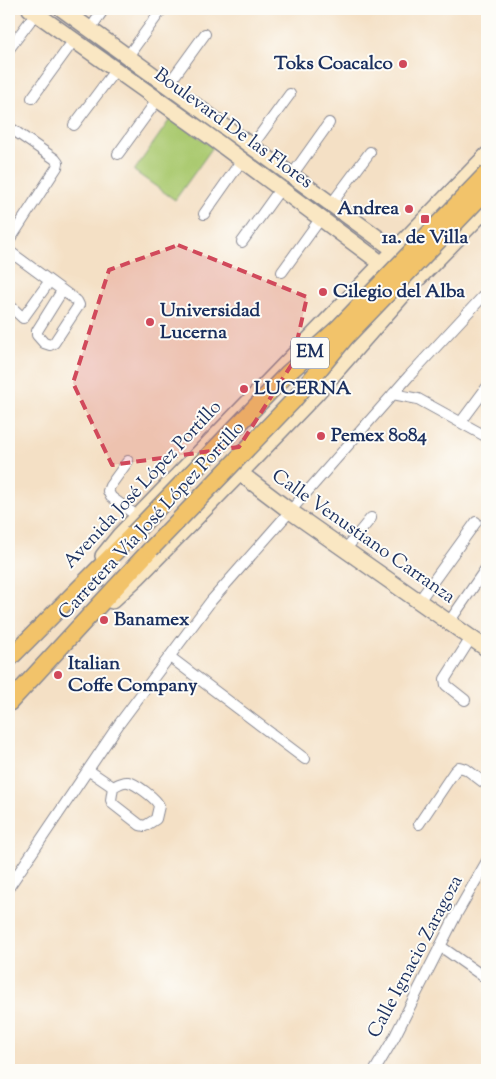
<svg xmlns="http://www.w3.org/2000/svg" width="496" height="1079" font-family="'Sorts Mill Goudy',serif">
	<style>
		.green { fill: #abca71; stroke: #637c68 }
		.lines { fill: none; stroke-linecap: round; stroke-linejoin: round }
		.street-casing { stroke: #888892; stroke-width: 12 }
		.secondary-casing { stroke: #888892; stroke-width: 18 }
		.primary-casing { stroke: #888892; stroke-width: 19 }
		.street { stroke: #fff; stroke-width: 10 }
		.secondary { stroke: #fae7c3; stroke-width: 15 }
		.primary { stroke: #f2c36a; stroke-width: 16 }
		.primary-bridge-casing { stroke: #888892; stroke-width: 19; stroke-linecap: butt }
		.primary-bridge { stroke: #f2c36a; stroke-width: 16 }
		.marked { fill: #d1495b; fill-opacity: 0.2; stroke: #d1495b; stroke-width: 4; stroke-dasharray: 10 6; stroke-linejoin: round }
		.poi-dot { fill: #d1495b; stroke: #fdfcf7; stroke-width: 2 }
		.labels { text-anchor: middle; dominant-baseline: central; stroke-width: 4; stroke-linejoin: round; paint-order: stroke }
		.shield { fill: #fdfcf7; stroke: #5f6c8c; stroke-width: 1 }
		.shield-label { font-size: 18px; font-weight: bold; fill: #1b2f5e }
		.poi-label { font-size: 19px; font-weight: bold; fill: #1b2f5e; stroke: #fdfcf7; text-anchor: start }
		.street-label { font-size: 19px; fill: #1b2f5e; stroke: #fdfcf7 }
	</style>
	<rect width="100%" height="100%" fill="#fdfcf7"/>
	<filter id="ink" filterUnits="userSpaceOnUse"><feTurbulence type="fractalNoise" baseFrequency=".02" numOctaves="2"/><feDisplacementMap in="SourceGraphic" scale="10" xChannelSelector="R" yChannelSelector="G"/><feConvolveMatrix kernelMatrix="1 2 1 2 8 2 1 2 1" color-interpolation-filters="sRGB"/></filter>
	<filter id="wash" filterUnits="userSpaceOnUse"><feTurbulence type="fractalNoise" baseFrequency=".0096" numOctaves="4" result="noise"/><feDisplacementMap in="SourceGraphic" scale="20" xChannelSelector="R" yChannelSelector="G"/><feGaussianBlur stdDeviation="1.12" result="paint"/><feColorMatrix in="noise" values="0 0 0 0 0 0 0 0 0 0 0 0 0 0 0 0 0 1.4 0 .05"/><feComposite in="paint" operator="in"/></filter>
	<g filter="url(#wash)">
		<rect width="100%" height="100%" fill="#f4e0c5"/>
		<path class="green" d="M171,118l42,29 -38,53 -41,-29z"/>
	</g>
	<g filter="url(#ink)">
		<g class="lines">
			<g class="street-casing">
				<path id="street" d="M90,29l14,-20
					M9,49l27,-36
					M128,56l34,-47
					M168,85l37,-51
					M32,98l42,-58
					M74,125l42,-56
					M9,127l46,32 3,4 -1,4 -48,74
					M252,146l38,-52
					M118,154l40,-55
					M292,175l37,-52
					M332,203l38,-51
					M204,214l38,-54
					M242,242l39,-54
					M9,251l68,50 2,4 -25,38 -4,2 -6,-2 -7,-8v-4l25,-40
					M282,272l39,-54
					M9,305l14,13 26,-36
					M393,394l25,5 69,38
					M461,422l26,-35
					M128,461l-18,25 -2,5 3,6 26,19
					M345,550l26,-32
					M419,601l57,-79
					M449,622l38,-55
					M170,657l135,102
					M465,700l-19,-15 -1,-6 26,-41
					M88,770l25,17 -2,13 2,4 27,21 5,1 11,-7 3,-13c-2,-7 -24,-23 -31,-24 -5,-1 -11,3 -15,5
					M419,824l35,-52 5,-5 7,2 21,16
					M9,887l110,-163 92,-123 198,-225 78,-84
					M440,946l47,33
					M375,1070l19,-32 62,-123 31,-54"/>
			</g>
			<g class="secondary-casing">
				<path id="secondary" d="M30,9l182,129 177,131
					M62,9l341,247
					M240,473l50,38 197,138
					M103,556l17,-21 367,-380
					M112,601l26,-24 102,-104 75,-78 94,-107 78,-80"/>
			</g>
			<g class="primary-casing">
				<path id="primary" d="M9,659l124,-125
					M9,703l142,-154"/>
			</g>
			<use href="#street" class="street"/>
			<use href="#secondary" class="secondary"/>
			<use href="#primary" class="primary"/>
			<g class="primary-bridge-casing">
				<path id="primary-bridge" d="M133,534l154,-160 51,-46 149,-155
					M151,549l142,-148 53,-64 141,-147"/>
			</g>
			<use href="#primary-bridge" class="primary-bridge"/>
		</g>
	</g>
	<path class="marked" d="M178,245l129,52 -15,67 -53,83 -127,18 -39,-82 36,-113z"/>
	<g class="poi-dot">
		<circle cx="403" cy="64" r="5"/>
		<circle cx="409" cy="209" r="5"/>
		<rect x="420" y="214" width="10" height="10" rx="2.5"/>
		<circle cx="323" cy="292" r="5"/>
		<circle cx="150" cy="322" r="5"/>
		<circle cx="244" cy="389" r="5"/>
		<circle cx="321" cy="436" r="5"/>
		<circle cx="104" cy="620" r="5"/>
		<circle cx="58" cy="675" r="5"/>
	</g>
	<g class="labels">
		<rect class="shield" x="291" y="337.5" width="38" height="31" rx="4"/>
		<g class="shield-label">
			<text x="310" y="353">EM</text>
		</g>
		<g class="poi-label">
			<text x="393" y="64" text-anchor="end">Toks Coacalco</text>
			<text x="399" y="209" text-anchor="end">Andrea</text>
			<text x="425" y="238" text-anchor="middle">1a. de Villa</text>
			<text x="333" y="292">Cilegio del Alba</text>
			<text x="160" y="311">Universidad<tspan x="160" dy="22">Lucerna</tspan></text>
			<text x="254" y="389">LUCERNA</text>
			<text x="331" y="436">Pemex 8084</text>
			<text x="114" y="620">Banamex</text>
			<text x="68" y="664">Italian<tspan x="68" dy="22">Coffe Company</tspan></text>
		</g>
		<g class="street-label">
			<text transform="translate(233 129) rotate(36)">Boulevard De las Flores</text>
			<text transform="translate(143 485) rotate(-47)">Avenida José López Portillo</text>
			<text transform="translate(152 521) rotate(-47)">Carretera Vía José López Portillo</text>
			<text transform="translate(363 537) rotate(35)">Calle Venustiano Carranza</text>
			<text transform="translate(416 957) rotate(-62)">Calle Ignacio Zaragoza</text>
		</g>
	</g>
	<rect width="496" height="1079" fill="none" stroke="#fdfcf7" stroke-width="30"/>
</svg>
